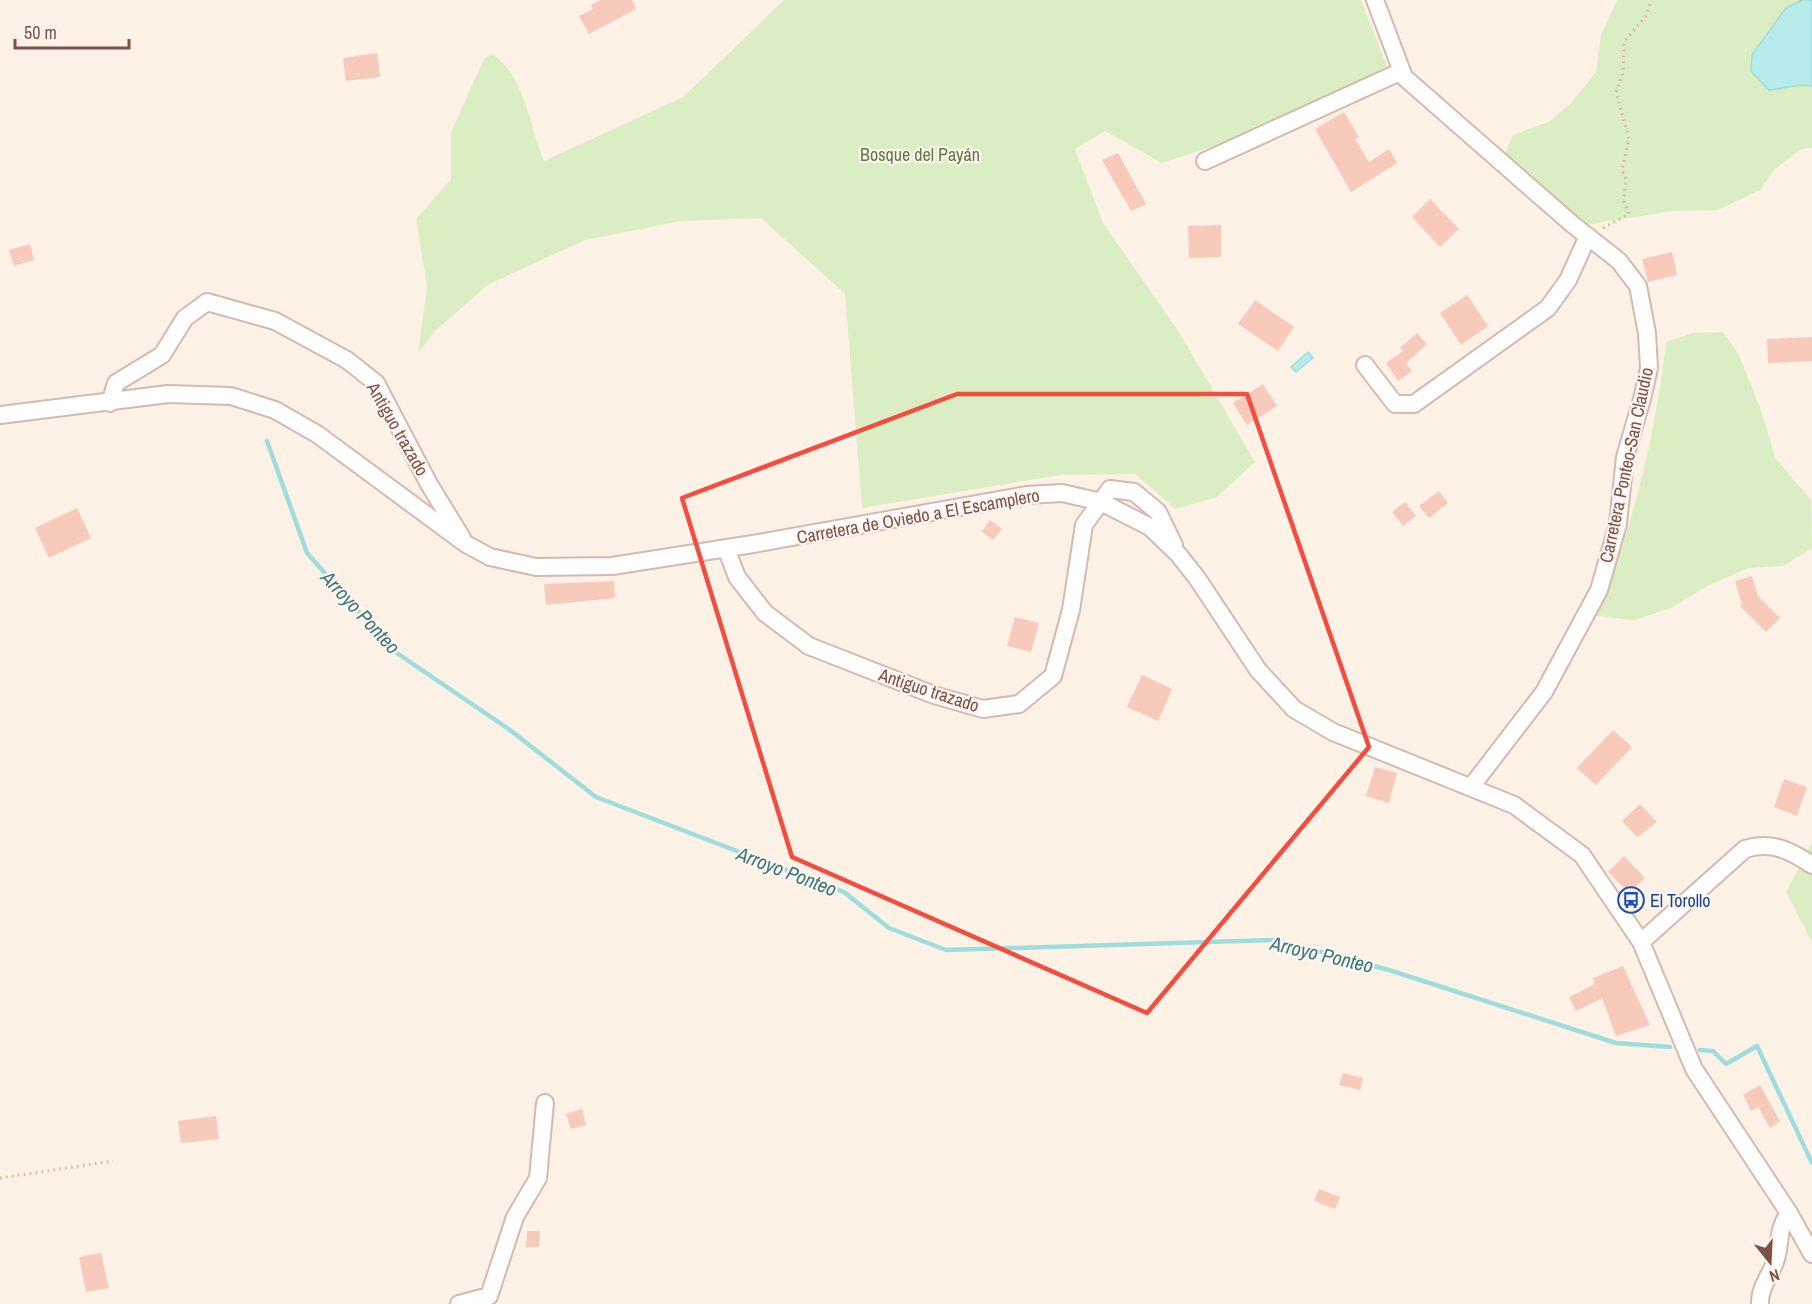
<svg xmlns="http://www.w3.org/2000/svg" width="1812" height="1304" font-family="'Archivo Narrow',sans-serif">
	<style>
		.green { fill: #dbeec3 }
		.water { fill: #b8ebeb; stroke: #9dddde; stroke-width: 1.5 }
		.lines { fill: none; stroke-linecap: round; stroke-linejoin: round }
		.stream { stroke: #9dddde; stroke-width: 4.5 }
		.building { fill: #f7cabb }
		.minor-casing { stroke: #d5b9ae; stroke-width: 20 }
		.path { stroke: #ddad9e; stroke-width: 3; stroke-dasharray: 1.5 4.5; stroke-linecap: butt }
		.minor { stroke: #fff; stroke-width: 16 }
		.marked { fill: none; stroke: #f44d40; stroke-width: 4.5; stroke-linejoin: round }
		.labels { text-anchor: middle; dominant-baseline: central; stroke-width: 4.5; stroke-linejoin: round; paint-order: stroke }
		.park-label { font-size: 18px; fill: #587c3c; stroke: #fff6ef }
		.street-label { font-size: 18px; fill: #7c5248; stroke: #fff6ef }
		.transit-label { font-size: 18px; fill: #164399; stroke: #fff6ef; text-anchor: start }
		.water-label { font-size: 20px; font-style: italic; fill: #36797b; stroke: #fff6ef }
	</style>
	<rect width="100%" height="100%" fill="#fef2e7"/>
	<path class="green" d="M784,0h577l30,76 -83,39 -146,48 -57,-32 -30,18 28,74 76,109 76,130 -38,35 -42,12 -40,-35 -75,1 -198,33 -17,-214 -84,-76 -80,3 -96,19 -96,44 -54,47 -17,22 9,-67 -11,-67 35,-40v-47l33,-73 8,-5c33,21 38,74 52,107l139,-64z
		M1617,0h195v148l-11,1 -27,21 -14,20 -42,20 -45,1 -87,14 -82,-70 9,-20 37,-14 21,-18 25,-31 5,-37z
		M1723,332l16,23 20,50 17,54 35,41 1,48 -28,18 -35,2 -40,17 -38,23 -36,12 -39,-4c37,-87 59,-180 70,-274l26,-9z
		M1812,842v100l-26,-50z"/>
	<path class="water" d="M1802,0h10v86c-16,-3 -27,3 -43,4l-18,-19 1,-16 34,-47z
		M1308,352l5,6 -17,14 -5,-5z"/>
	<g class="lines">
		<path class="stream" d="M267,441l40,112 87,98 116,79 86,67 248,95 45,36 57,22 330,-10 113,30 227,73 54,4
			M1700,1050l13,1 13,13 31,-18 55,117"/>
	</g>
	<path class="building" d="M601,0h31l4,9 -47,25 -10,-18 14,-7 -2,-4z
		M377,53l3,24 -34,4 -3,-23z
		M1344,112l15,25 -4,2 14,23 20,-13 8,14 -46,29 -36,-63z
		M1118,153l28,51 -15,7 -29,-51z
		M1430,199l29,30 -19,18 -28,-30z
		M1221,225v32l-32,1 -1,-32z
		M30,244l4,16 -20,6 -5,-16z
		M1672,252l5,23 -29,7 -6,-23z
		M1467,295l21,31 -27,19 -21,-32z
		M1255,300l39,27 -16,24 -40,-27z
		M1417,333l10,11 -21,19 6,8 -14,10 -12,-18 17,-12 -3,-3z
		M1812,337v24l-44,2 -1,-24z
		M1263,384l14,22 -30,19 -14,-22z
		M1439,491l9,12 -19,15 -10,-12z
		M1405,502l11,14 -13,10 -11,-14z
		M77,508l14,30 -42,20 -14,-30z
		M990,520l12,9 -9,11 -11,-8z
		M1752,576l6,20 22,22 -14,14 -26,-26 2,-2 -7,-23z
		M614,581l1,17 -69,7 -2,-21z
		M1015,617l24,6 -8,29 -24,-6z
		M1142,675l30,14 -14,32 -31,-14z
		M1613,730l19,17 -36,38 -19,-17z
		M1375,767l22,6 -8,30 -23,-7z
		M1784,779l23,8 -10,29 -23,-9z
		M1640,804l17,18 -20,15 -15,-16z
		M1624,856l21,22 -16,15 -21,-21z
		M1623,966l27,59 -34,11 -14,-38 -26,13 -7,-14 26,-13 -2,-6z
		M1343,1073l20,5 -3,12 -21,-5z
		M1760,1085l20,36 -10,7 -12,-21 -7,4 -8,-16z
		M582,1109l4,16 -15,4 -5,-15z
		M216,1116l3,23 -38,4 -3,-22z
		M1319,1189l21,8 -5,12 -21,-8z
		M527,1231h13l-1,16h-13z
		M101,1253l8,35 -23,4 -7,-35z"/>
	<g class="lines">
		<g class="minor-casing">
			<path id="minor" d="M1375,0l29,77 168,147 47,37 19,25 9,47 2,35 -7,31 -17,58 -7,67 -19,66 -55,102 -73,95
				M1205,161l197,-90
				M1365,365l30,39h19l134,-96 20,-28 20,-44
				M110,403l6,-20 46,-28 23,-37 22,-16 68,19 72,39 29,23 53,101 33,54
				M0,415l168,-21 63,2 44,14 42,24 149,110 24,13 46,10 76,-1 141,-22 274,-49 35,-2 39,9 49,25 28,27 19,24 61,92 36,39 39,23 181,73 68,50 59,87 53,127 95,144 23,41
				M726,548l11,29 28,36 44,33 125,49 49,14 36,-5 34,-28 18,-66 13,-85 26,-36 24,3 24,20 16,33
				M1641,942l104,-93c26,-8 45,1 67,16
				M459,1304l30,-8 26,-79 23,-39 7,-75
				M1760,1304c-1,-17 12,-30 16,-45 6,-21 0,-26 13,-46"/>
		</g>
		<path class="path" d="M1800,0l1,1
			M1603,228l26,-14 -5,-13 2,-22 -4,-9 7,-31 -13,-47 7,-19 1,-31 22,-26 5,-16
			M0,1178l113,-17"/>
		<use href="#minor" class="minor"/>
	</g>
	<path class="marked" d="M957,394h290l122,353 -222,266 -355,-156 -110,-359z"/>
	<defs>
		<g id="bus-ring" transform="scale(1.35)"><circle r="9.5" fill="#fff6ef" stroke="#1a4fb4" stroke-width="1.5"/><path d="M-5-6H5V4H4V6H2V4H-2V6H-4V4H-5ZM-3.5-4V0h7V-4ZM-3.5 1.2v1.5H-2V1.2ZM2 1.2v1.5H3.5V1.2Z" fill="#1a4fb4"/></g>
	</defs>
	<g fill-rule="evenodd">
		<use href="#bus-ring" x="1631" y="900"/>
	</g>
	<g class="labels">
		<g class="park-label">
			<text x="920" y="154">Bosque del Payán</text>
		</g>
		<g class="street-label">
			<text transform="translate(398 429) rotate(60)">Antiguo trazado</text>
			<text transform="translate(1626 465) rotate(-78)">Carretera Ponteo-San Claudio</text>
			<text transform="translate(918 516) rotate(-10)">Carretera de Oviedo a El Escamplero</text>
			<text transform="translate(929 690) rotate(18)">Antiguo trazado</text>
		</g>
		<g class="transit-label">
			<text x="1650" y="900">El Torollo</text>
		</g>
		<g class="water-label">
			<text transform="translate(361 612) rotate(47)">Arroyo Ponteo</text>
			<text transform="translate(787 871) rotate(21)">Arroyo Ponteo</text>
			<text transform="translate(1322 954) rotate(13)">Arroyo Ponteo</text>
		</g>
	</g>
	<g transform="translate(1770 1262) rotate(162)" stroke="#fff6ef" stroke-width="4.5" paint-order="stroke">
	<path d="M0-4.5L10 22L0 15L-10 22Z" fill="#7c5248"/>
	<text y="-9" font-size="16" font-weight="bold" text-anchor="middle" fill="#7c5248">N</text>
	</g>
	<path d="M15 39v9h114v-9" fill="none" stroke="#7c5248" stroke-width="3"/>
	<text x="24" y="39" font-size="18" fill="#7c5248" stroke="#fff6ef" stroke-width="4.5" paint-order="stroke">50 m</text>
</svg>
